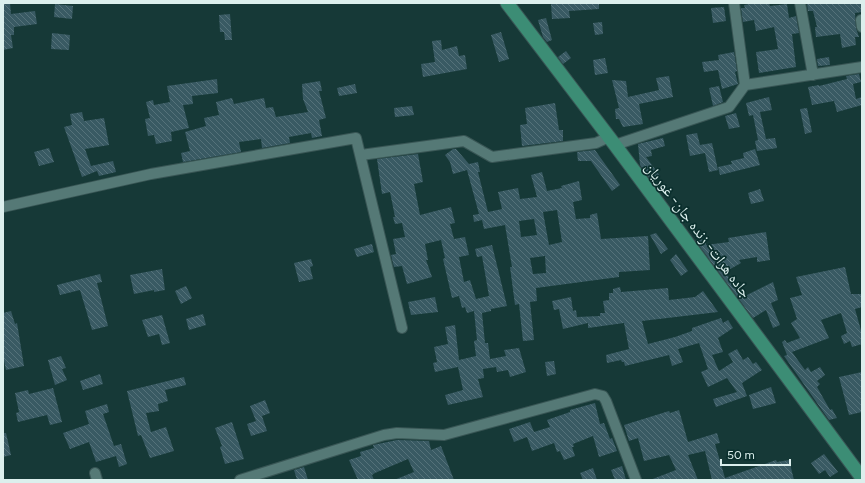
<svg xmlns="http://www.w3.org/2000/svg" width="865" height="483" font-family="Figtree,'Noto Naskh Arabic',sans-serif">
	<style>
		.building { fill: url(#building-back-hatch); fill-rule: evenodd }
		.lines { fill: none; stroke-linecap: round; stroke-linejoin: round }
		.minor-casing { stroke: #395655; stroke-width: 12 }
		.major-casing { stroke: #395655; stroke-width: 15 }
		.minor { stroke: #557976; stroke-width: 10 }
		.major { stroke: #3c8d75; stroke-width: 13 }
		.labels { text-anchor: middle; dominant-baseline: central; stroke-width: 3.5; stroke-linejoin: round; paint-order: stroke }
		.street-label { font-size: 15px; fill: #dcefed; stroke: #0a2f2d }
	</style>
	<defs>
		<pattern id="building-back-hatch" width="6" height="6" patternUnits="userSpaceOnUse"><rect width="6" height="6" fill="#395a63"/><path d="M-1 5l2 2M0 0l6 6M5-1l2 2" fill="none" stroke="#55727a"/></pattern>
	</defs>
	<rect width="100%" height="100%" fill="#163937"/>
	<path class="building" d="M3,3h7l1,11 24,-3 2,13 -23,3v8h-3l2,13 -10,2z
		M599,3v6l-30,2 1,7 -18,1 -1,-15z
		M755,3h14l1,3 17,-2 2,14 7,-2 3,17 -7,1 4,33 -37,6 -3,-21 22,-3 -4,-22 -18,4 -2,-11 -11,2 -2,-14h4l-1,-3z
		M807,3h55v9l-7,1 1,15 3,9h-4l1,8 -14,3 -2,-14 -24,3 -1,-10h2l-4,-16h-5z
		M55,4l18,2 -1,13 -18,-2z
		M724,7l2,14 -13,2 -2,-15z
		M230,14l2,26h-7l-1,-8h-4l-1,-17z
		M546,18l6,22 -5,2 -4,-5 -5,-17z
		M602,22l1,12 -8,1 -2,-12z
		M501,32l8,27 -10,3 -8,-27z
		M52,33l18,2 -1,15 -18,-1z
		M441,40l1,10 15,-4 2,10 6,-1 2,14 -44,8 -2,-13 14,-2 -3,-21z
		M566,51l5,7 -8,6 -5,-7z
		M734,52l3,19 -2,1 3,12 -16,5 -4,-19 -14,2 -2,-10 17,-2 -1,-5z
		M829,57l1,8 -12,1 -1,-7z
		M605,58l3,15 -13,2 -2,-15z
		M859,74l2,8 -8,2 3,15 6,-2v8l-25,7 -3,-11 -22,4 -4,-18 11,-2v1l28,-7 -1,-3z
		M669,76l4,21 -34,7 4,20 -20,3 -4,-8h-3l-1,-10 4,-1 -7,-28 14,1 2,16 31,-7 -3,-12z
		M217,79l1,14 -26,3 1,8 -10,1 6,23 -18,4 1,9 -16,3 -2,-9 -6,1 -3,-17 5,-1 -4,-16 7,-2 1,5 16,-3 -3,-16z
		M320,81l2,10h-3l7,27 -7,2 3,16 -10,2 -1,-5 -22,4 1,6 -28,5 -1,-9 -22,3 2,10 -58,10 -2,-9 9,-2 -5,-19 21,-6 -2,-8 15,-3 -3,-13 16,-4 2,6 30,-6 2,10 7,-1 3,10 32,-5 -5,-13 -1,-15z
		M355,84l2,9 -18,3 -2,-8z
		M719,86l4,16 -10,4 -4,-18z
		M769,97l3,13 -12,2 6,27 9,-1 2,10 -20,3 -2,-10 3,-1 -5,-25 -4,1 -3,-13z
		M555,103l4,27h4v11l-41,5 -2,-21 7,-1 -2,-16z
		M412,106l2,9 -19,2 -1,-9z
		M807,108l5,24 -7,2 -5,-25z
		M82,112l2,9 20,-3 5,27 -24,4 6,17 22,-5 3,11 -17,4 -2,-5 -15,6 -18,-50 8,-2 -2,-11z
		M736,113l4,14 -11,2 -4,-13z
		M697,133l3,12 12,-2 6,27 -9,2 -4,-19 -15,3 -4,-21z
		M663,138l2,8 -14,4 1,6 -6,1 14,19 -8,6 -12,-17 -2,-21z
		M49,148l5,14 -15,4 -5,-14z
		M453,149h3l13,15 9,-2 2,10h-2l10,40 14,-3 -4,-17 20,-4 2,11 17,-2 -6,-22 11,-3 5,19 15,-3 -1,-2 18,-5 3,19 -9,2 3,17 14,-1v-3l7,-2 4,26 47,-3 2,34 -31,2v5l-83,11 1,13 -7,1 4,38 -11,1 -4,-37 -4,1 -5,-38h2l-7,-42 -21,4 -2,-9 -8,2 -1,-7 6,-1 -12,-44 -14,4 -3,-12 -5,-7zM557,210l5,32 -13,3 -6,-33zM534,219l3,16 -16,2 -2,-16zM545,256l1,17 -13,1 -3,-16z
		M755,149l5,16 -40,10 -2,-8 14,-3 -1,-3 13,-3 -1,-5z
		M595,150l25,35 -8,6 -21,-30h-13l-1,-9z
		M418,154l5,28 -9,2 6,31 31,-8 4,16 -5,1 4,15 11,-2 4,18 -10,2 5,25 6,-2 6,19 13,-3 -7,-40 -5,1 -2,-8 17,-4 15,61 -16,3v2l-9,2 3,30h3l2,16 16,-3 -2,-6 15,-2 7,24 -16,5 -2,-7 -11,2 -1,-5 -13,2 1,9 -6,1 5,18 -35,8 -3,-10 18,-5 -5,-23 -23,5 -2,-9 4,-1 -3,-15 14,-3 -3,-17 10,-2 4,35 17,-4 -2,-15 3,-1 -3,-29 -7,2 -2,-6 -3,1 -3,-12 -7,2 -9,-39 2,-1 -4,-18 -16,4 3,16h-2l6,17 -25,7 -5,-18 -8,1 -3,-12 5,-1 -3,-15 12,-2 -3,-14 -7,1 -2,-7h2l-5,-25 -8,2 -5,-35z
		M760,189l4,12 -13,3 -3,-11z
		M766,232l4,28 -13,2v-5l-18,3 2,3 -16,9 18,25 30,-15 5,18 -7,3 9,22 -7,3 -7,-18 -13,8 -58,-78 11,-1v6l23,-3 -1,-4z
		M656,233l12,16 -7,5 -11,-19z
		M372,244l2,8 -17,5 -3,-8z
		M676,254l12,17 -7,5 -11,-16z
		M311,259l2,7 -3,1 3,12 -14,3 -5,-19z
		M845,267l6,27h11v13l-7,2 7,25v10l-10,3 -2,-6 -6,3 -3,-8 6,-3 -6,-20 -20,7 8,18 -37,14 13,18 3,-3 3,5 9,-5 5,8 -8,6 3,3 -3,3 13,23 2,-1 5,9 -8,2 -45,-64 3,-1 -5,-13 3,-2 2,3 13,-5 -9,-15 6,-4 -7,-21 12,-3 -6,-18z
		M162,269l3,21 -11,2v-2l-20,4 -4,-19z
		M100,274l2,8 -5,1 11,43 -16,4 -12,-40 -20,5 -3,-10z
		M186,286l6,12 -11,6 -6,-13z
		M620,287l1,5 47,-4 1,12 26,-3 8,-6 15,21 -76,9 6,23 27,-7 17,-6v-3l29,-10 2,5 5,-3 5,8 -15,10 5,14 -11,3 7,16 14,-9 -5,-8 9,-5 6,11 5,-3 5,7 3,-2 6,8 -20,13 5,13 -31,11 -3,-8 24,-7 -10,-14 -19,9 -7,-15 7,-3 -9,-26 -21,6 5,13 -11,4 -3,-11 -44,11 -1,-4h-2l-1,-2 -14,3 -1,-8 23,-6 -5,-26 -36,5v-5l-25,6 -4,-20 -5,1 -2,-9 19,-4 2,14 3,-1 1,7 23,-1v-3h5l-2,-12 6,-1v-7h4v-4z
		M435,297l3,15 -27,3 -3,-13z
		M11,311l4,13 2,-1 7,43 -18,4 -3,-14v-43z
		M203,314l3,11 -17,5 -3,-11z
		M162,315l8,28 -8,2 -3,-11 -11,3 -6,-17z
		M61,356l5,12 -4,1 5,11 -12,5 -7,-25z
		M554,361l2,13 -9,2 -2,-14z
		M862,372v40l-13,3 -10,-38z
		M100,374l3,10 -20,6 -3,-9z
		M184,377l2,8 -21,5 3,11 -10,3 1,7 -13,2 5,19 15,-5 8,24 -24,7 -9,-23 -3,1 -11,-45z
		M771,387l5,16 -23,6 -4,-14z
		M53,388l9,34 -12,3 -3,-10 -29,7 -2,-9 3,-1 -4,-19 13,-3 1,4z
		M265,400l5,13 -8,3 5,15 -16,5 -4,-12 9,-3 -6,-15z
		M595,403l5,21 4,-1 6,16 2,-1 5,13 -18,6 -6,-21 -20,8 1,3h-2l3,9 -11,4 -4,-9 -3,1 -3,-9 -22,8 -5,-14 -13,5 -5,-13 21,-7 4,10 16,-5 -3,-7 23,-8v-2z
		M107,404l2,8 -6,2 11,32 7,-2 6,20 -8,3 -3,-11 -20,6 -7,-20 -19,7 -7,-16 26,-9 -4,-13z
		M679,410l9,32 29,-9 3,10 -5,1 10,34 51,-18 1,2 12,-2 5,20h-82l-7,-29 -17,4 10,25h-48l26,-10 -7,-15 -25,6 -6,-23 -9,3 -5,-16 45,-14 1,2z
		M232,422l12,37 -19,5 -5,-17 2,-1 -7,-18z
		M3,433h3l5,22 -8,2z
		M397,440l32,1 2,9 10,-4 13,34h-60l20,-8 -6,-13 -33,14 -3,2 2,5h-16l-9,-20 12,-4 -1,-4 14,-4 -1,-3z
		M824,454l14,18 -8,5 -5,-7 -6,4 -8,-11z
		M622,466l4,14h-11l-4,-10z
		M304,467l4,13h-11l-3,-10z
		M593,468l4,12h-14l-3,-7z"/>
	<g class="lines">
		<g class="minor-casing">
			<path id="minor" d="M734,3l11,82
				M800,3l13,72
				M861,20l1,7
				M615,145l114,-38 16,-22 117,-18
				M361,155l103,-14 28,16 104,-14 13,-6
				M3,207l148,-33 205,-36 46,190
				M95,473l2,7
				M240,480l144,-45 13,-2 47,2 151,-41 8,2 3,5 30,79"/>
		</g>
		<g class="major-casing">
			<path id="major" d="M507,3l108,142 247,333"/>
		</g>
		<use href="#minor" class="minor"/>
		<use href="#major" class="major"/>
	</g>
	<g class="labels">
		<g class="street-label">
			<text transform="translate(698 230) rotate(53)">جاده هرات- زنده جان- غوریان</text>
		</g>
	</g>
	<rect width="865" height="483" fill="none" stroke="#dcefed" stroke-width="8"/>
	<path d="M721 459v6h69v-6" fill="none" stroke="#dcefed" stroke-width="2"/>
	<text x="727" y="459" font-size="12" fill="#dcefed" stroke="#0a2f2d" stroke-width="3" paint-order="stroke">50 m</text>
</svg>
